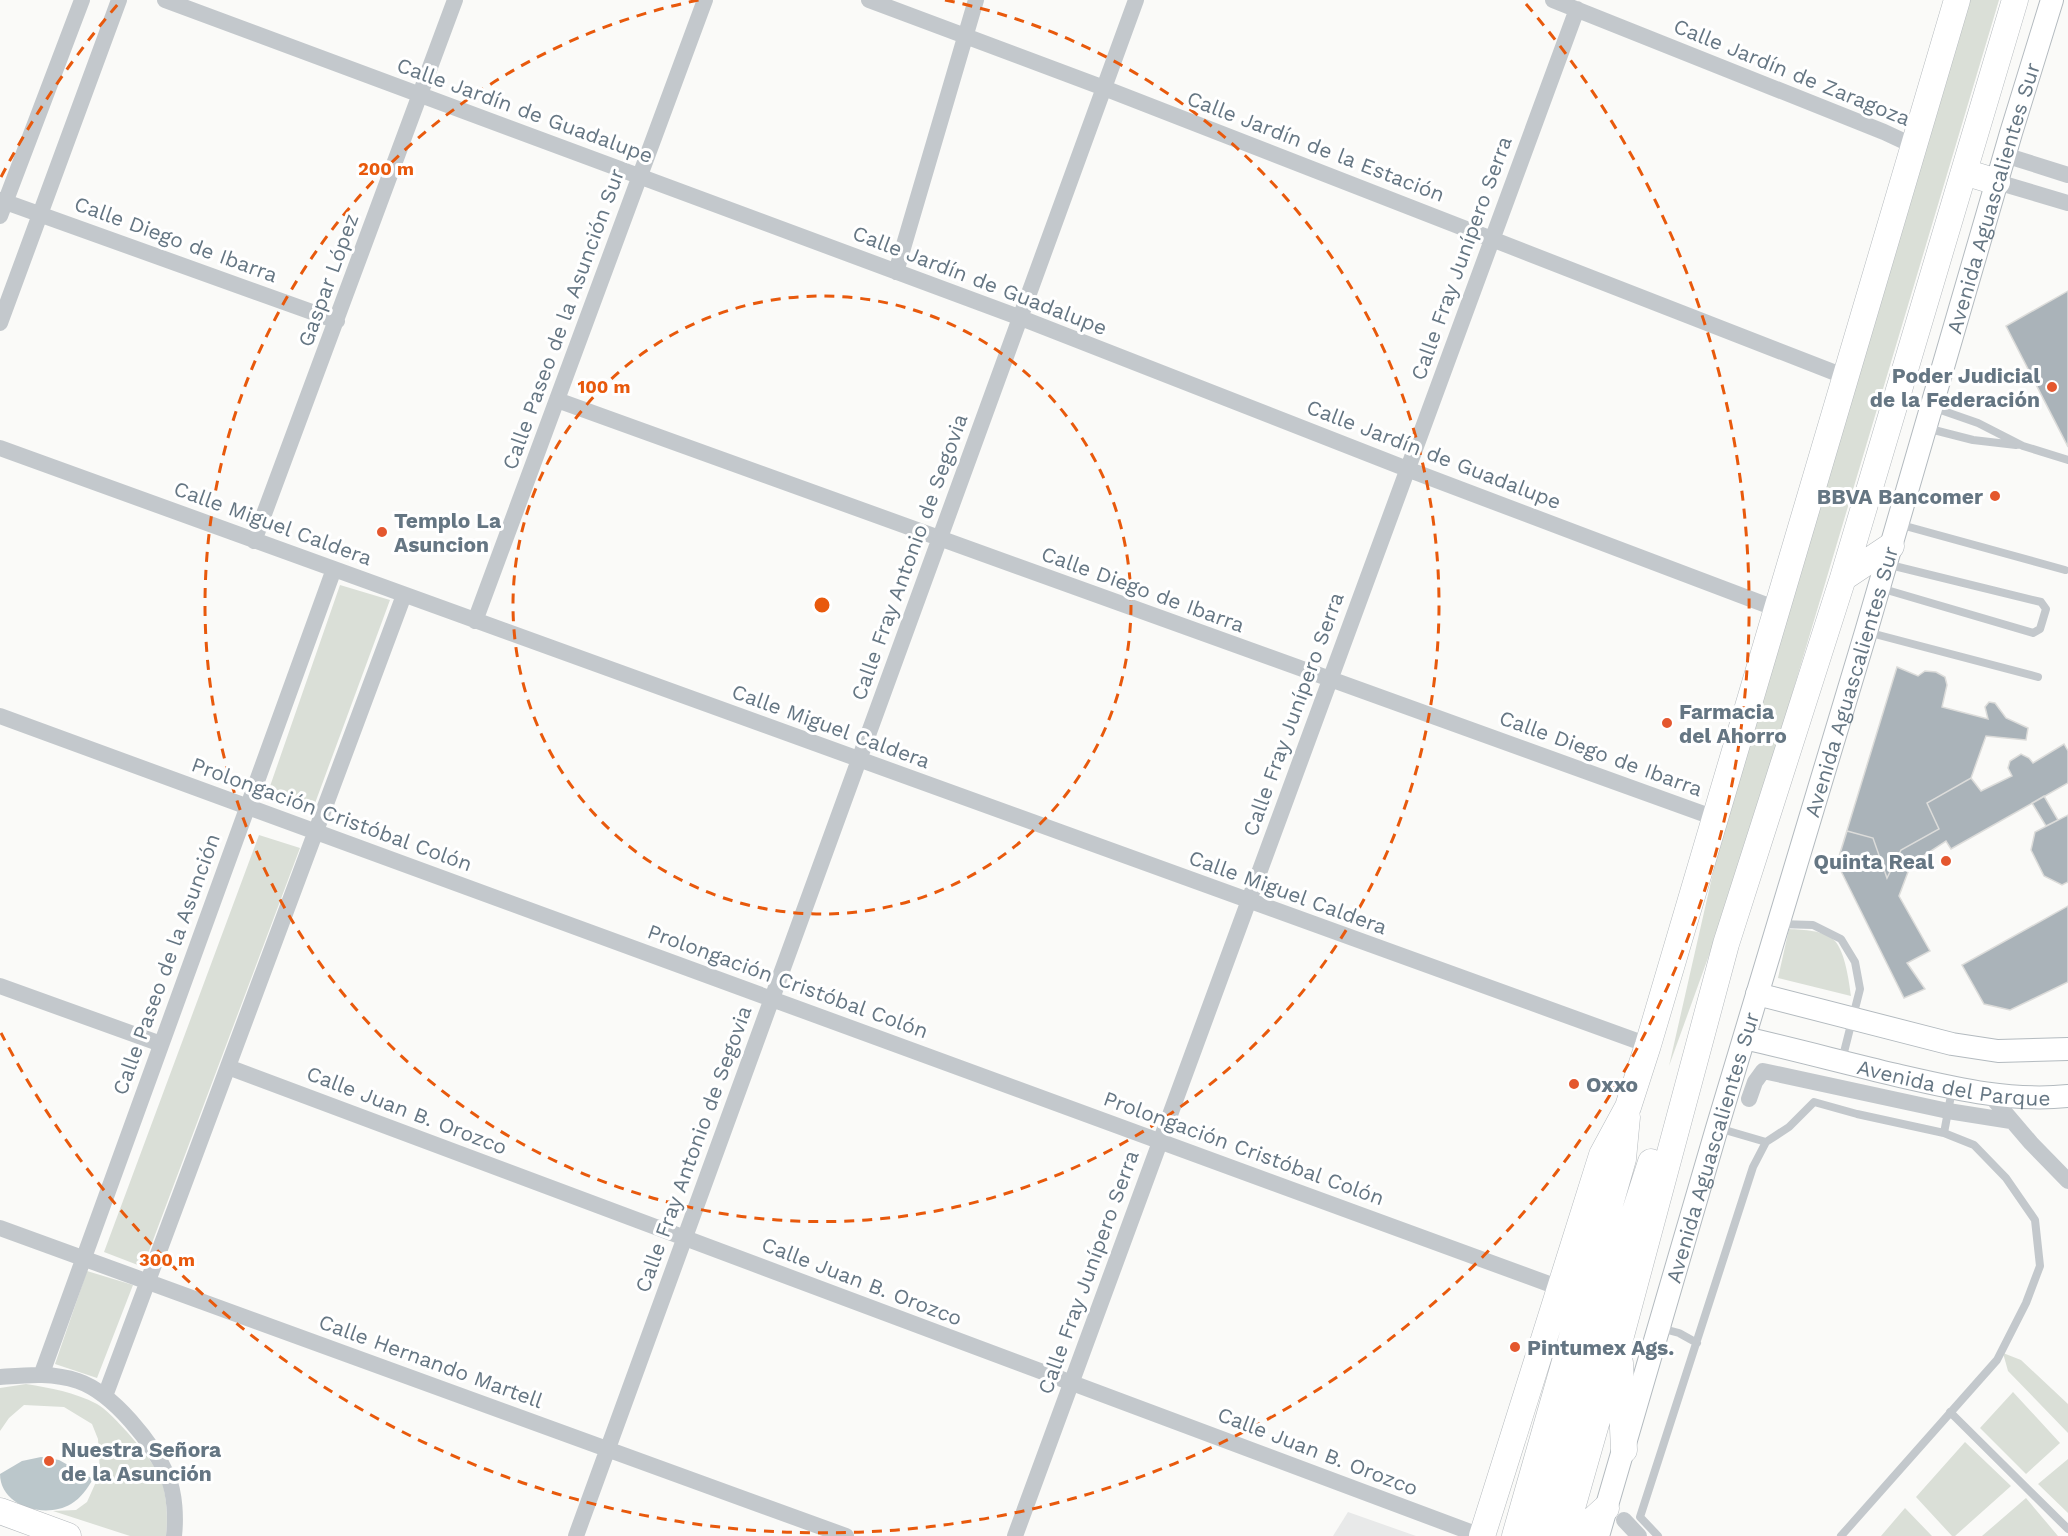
<svg xmlns="http://www.w3.org/2000/svg" width="2068" height="1536" font-family="'Work Sans',sans-serif">
	<style>
		.built { fill: #e8e9e9 }
		.green { fill: #dadfd7 }
		.water { fill: #bbc7cb }
		.building { fill: #aab3b9; stroke: #dcdcda; stroke-width: 1.5 }
		.lines { fill: none; stroke-linecap: round; stroke-linejoin: round }
		.secondary-casing { stroke: #b3babf; stroke-width: 24 }
		.primary-casing { stroke: #b5babe; stroke-width: 27 }
		.lane { stroke: #c3c8cc; stroke-width: 8 }
		.street { stroke: #c3c8cc; stroke-width: 16 }
		.secondary { stroke: #fff; stroke-width: 22 }
		.primary { stroke: #fff; stroke-width: 26 }
		.ring { fill: none; stroke: #e8590c; stroke-width: 3; stroke-dasharray: 10 8 }
		.poi-dot { fill: #e4572e; stroke: #fff; stroke-width: 2 }
		.labels { text-anchor: middle; dominant-baseline: central; stroke-width: 6; stroke-linejoin: round; paint-order: stroke }
		.street-label { font-size: 21px; fill: #657683; stroke: #fff }
		.poi-label { font-size: 21px; font-weight: bold; fill: #657683; stroke: #fff; text-anchor: start }
		.centre { fill: #e8590c; stroke: #fff; stroke-width: 3 }
		.ring-label { font-size: 18px; text-anchor: middle; font-weight: bold; fill: #e8590c; stroke: #fff; stroke-width: 6; stroke-linejoin: round; paint-order: stroke }
	</style>
	<rect width="100%" height="100%" fill="#fafaf8"/>
	<path class="built" d="M1348,1512l68,24h-83z"/>
	<path class="green" d="M1970,0h29l-260,872 -70,194 46,-202z
		M340,585l50,15 -76,206 -46,-14z
		M259,835l41,13 -157,419 -39,-15z
		M1789,929c14,1 36,1 46,12 10,11 14,40 16,55l-73,-18z
		M87,1271l46,14 -36,93 -42,-14z
		M2003,1353l18,7 47,44v29l-60,-62z
		M26,1384c25,4 48,8 71,20 15,8 57,57 63,73 7,16 8,42 6,59h-36l-77,-25 23,-1 11,-8 13,-29 -2,-34 -6,-15 -28,-17 -40,-2 -15,13 -9,13v-43z
		M2013,1392l47,51 -34,31 -46,-46z
		M1965,1442l46,44 -56,50h-3l-36,-39z
		M2068,1459v54l-30,-29z
		M2026,1498l32,38h-76z
		M1905,1508l27,28h-51z"/>
	<path class="water" d="M41,1457l18,3 34,19c-6,10 -12,19 -22,25 -25,15 -71,3 -71,-30l22,-13z"/>
	<path class="building" d="M2068,291v156l-62,-121z
		M1897,667l21,9 7,-5 11,1 9,5 2,8 -5,22 46,12 -3,-12 4,-5 6,1 11,15 22,10 -2,12 -40,-4 -15,42 10,13 31,-15 -4,-8 2,-7 11,-7 8,4 4,5 31,-19 4,7v32l-117,66 -5,-8 -35,23 -12,32 31,55 -23,12 18,26 -21,9 -67,-135z
		M2064,744l4,7v32l-117,66 -5,-8 -35,23 -12,32 31,55 -23,12 18,26 -21,9 -67,-135 10,-32 26,7 14,40 14,-28 38,-21 -12,-26 44,-25 10,13 31,-15 -4,-8 2,-7 11,-7 8,4 4,5z
		M2044,796l14,24 -12,6 -14,-23z
		M2068,815v67l-6,3 -18,-9 -13,-26 4,-18z
		M2068,906v76l-58,28 -26,-6 -22,-39z"/>
	<g class="lines">
		<g class="secondary-casing">
			<g id="secondary">
				<path d="M1757,994l195,50 46,7 70,-2"/>
				<path id="s1" d="M1745,1038c51,12 101,25 151,37 57,13 113,27 172,21"/>
				<path id="s2" d="M1598,1536l119,-408 149,-496 145,-499 41,-133"/>
			</g>
		</g>
		<g class="primary-casing">
			<path id="primary" d="M1964,172l33,10
				M1843,578l48,-32
				M1620,1363l4,87
				M0,1511l68,25
				M1482,1536l120,-381 26,-48 20,-62 309,-1045
				M1515,1536l108,-377 4,-42
				M1539,1536l69,-241 43,-133
				M1564,1536l55,-193 107,-399 117,-366 172,-578
				M1575,1536l31,-28"/>
		</g>
		<path class="lane" d="M1932,407l46,16 45,23 45,14
			M1926,428l47,12 43,5
			M1898,524l167,46
			M1880,588l153,45 7,-4 6,-20 -5,-7 -155,-38
			M1867,632l171,45
			M1779,924l34,1 28,14 14,23 5,27 -18,71
			M1718,1128l48,14
			M1944,1133l8,-43
			M1660,1328l19,5 18,10
			M1950,1412l118,117
			M1658,1536l-18,-19 113,-350 13,-25 23,-15 25,-25 43,12 87,19 30,12 32,33 29,42 5,46 -14,37 -29,57 -156,176"/>
		<path class="street" d="M165,0l856,318 386,151 370,140
			M869,0l235,88 742,289
			M1553,0l331,132 30,14
			M2005,155l63,20
			M1997,182l71,21
			M0,200l337,121
			M0,216l82,-216
			M896,272l80,-272
			M0,323l119,-323
			M557,400l1158,418
			M0,448l1648,597
			M254,541l201,-541
			M475,621l230,-621
			M0,716l1560,572
			M0,986l161,58
			M228,1067l1253,469
			M1990,1095l41,48 37,38
			M1749,1099l6,-17 8,-11 185,40 63,10
			M0,1228l846,308
			M42,1373l292,-804
			M0,1377c26,-2 52,-5 78,4 35,12 75,62 90,96 7,17 8,41 6,59
			M105,1396l299,-801
			M1624,1520l15,16
			M576,1536l560,-1536
			M1015,1536l562,-1527"/>
		<use href="#secondary" class="secondary"/>
		<use href="#primary" class="primary"/>
	</g>
	<g class="ring">
		<circle cx="822" cy="605" r="309"/>
		<path d="M945 0A617 617 0 1 1 699 0"/>
		<path d="M1 177A926 926 0 0 1 118 4M1526 4A926 926 0 1 1 1 1033"/>
	</g>
	<g class="poi-dot">
		<circle cx="2052" cy="387" r="6"/>
		<circle cx="1995" cy="496" r="6"/>
		<circle cx="382" cy="532" r="6"/>
		<circle cx="1667" cy="723" r="6"/>
		<circle cx="1946" cy="861" r="6"/>
		<circle cx="1574" cy="1084" r="6"/>
		<circle cx="1515" cy="1347" r="6"/>
		<circle cx="49" cy="1461" r="6"/>
	</g>
	<g class="labels">
		<g class="street-label">
			<text transform="translate(1792 72) rotate(22)">Calle Jardín de Zaragoza</text>
			<text transform="translate(525 110) rotate(20)">Calle Jardín de Guadalupe</text>
			<text transform="translate(1316 146) rotate(21)">Calle Jardín de la Estación</text>
			<text stroke="none"><textPath href="#s2" startOffset="1395">Avenida Aguascalientes Sur</textPath></text>
			<text transform="translate(176 239) rotate(20)">Calle Diego de Ibarra</text>
			<text transform="translate(1461 258) rotate(-70)">Calle Fray Junípero Serra</text>
			<text transform="translate(328 280) rotate(-70)">Gaspar López</text>
			<text transform="translate(980 280) rotate(21)">Calle Jardín de Guadalupe</text>
			<text transform="translate(563 319) rotate(-70)">Calle Paseo de la Asunción Sur</text>
			<text transform="translate(1434 454) rotate(21)">Calle Jardín de Guadalupe</text>
			<text transform="translate(273 523) rotate(20)">Calle Miguel Caldera</text>
			<text transform="translate(909 557) rotate(-70)">Calle Fray Antonio de Segovia</text>
			<text transform="translate(1143 589) rotate(20)">Calle Diego de Ibarra</text>
			<text stroke="none"><textPath href="#s2" startOffset="891">Avenida Aguascalientes Sur</textPath></text>
			<text transform="translate(1293 714) rotate(-70)">Calle Fray Junípero Serra</text>
			<text transform="translate(831 726) rotate(20)">Calle Miguel Caldera</text>
			<text transform="translate(1601 753) rotate(20)">Calle Diego de Ibarra</text>
			<text transform="translate(332 814) rotate(20)">Prolongación Cristóbal Colón</text>
			<text transform="translate(1288 892) rotate(20)">Calle Miguel Caldera</text>
			<text transform="translate(166 964) rotate(-70)">Calle Paseo de la Asunción</text>
			<text transform="translate(788 981) rotate(20)">Prolongación Cristóbal Colón</text>
			<text stroke="none"><textPath href="#s1" startOffset="214">Avenida del Parque</textPath></text>
			<text transform="translate(407 1110) rotate(21)">Calle Juan B. Orozco</text>
			<text transform="translate(1244 1148) rotate(20)">Prolongación Cristóbal Colón</text>
			<text stroke="none"><textPath href="#s2" startOffset="405">Avenida Aguascalientes Sur</textPath></text>
			<text transform="translate(693 1149) rotate(-70)">Calle Fray Antonio de Segovia</text>
			<text transform="translate(1088 1272) rotate(-70)">Calle Fray Junípero Serra</text>
			<text transform="translate(862 1281) rotate(21)">Calle Juan B. Orozco</text>
			<text transform="translate(431 1361) rotate(20)">Calle Hernando Martell</text>
			<text transform="translate(1318 1451) rotate(21)">Calle Juan B. Orozco</text>
		</g>
		<g class="poi-label">
			<text x="2040" y="375" text-anchor="end">Poder Judicial<tspan x="2040" dy="24">de la Federación</tspan></text>
			<text x="1983" y="496" text-anchor="end">BBVA Bancomer</text>
			<text x="394" y="520">Templo La<tspan x="394" dy="24">Asuncion</tspan></text>
			<text x="1679" y="711">Farmacia<tspan x="1679" dy="24">del Ahorro</tspan></text>
			<text x="1934" y="861" text-anchor="end">Quinta Real</text>
			<text x="1586" y="1084">Oxxo</text>
			<text x="1527" y="1347">Pintumex Ags.</text>
			<text x="61" y="1449">Nuestra Señora<tspan x="61" dy="24">de la Asunción</tspan></text>
		</g>
	</g>
	<circle cx="822" cy="605" r="9" class="centre"/>
	<g class="ring-label">
		<text x="386" y="175">200 m</text>
		<text x="604" y="393">100 m</text>
		<text x="167" y="1266">300 m</text>
	</g>
</svg>
